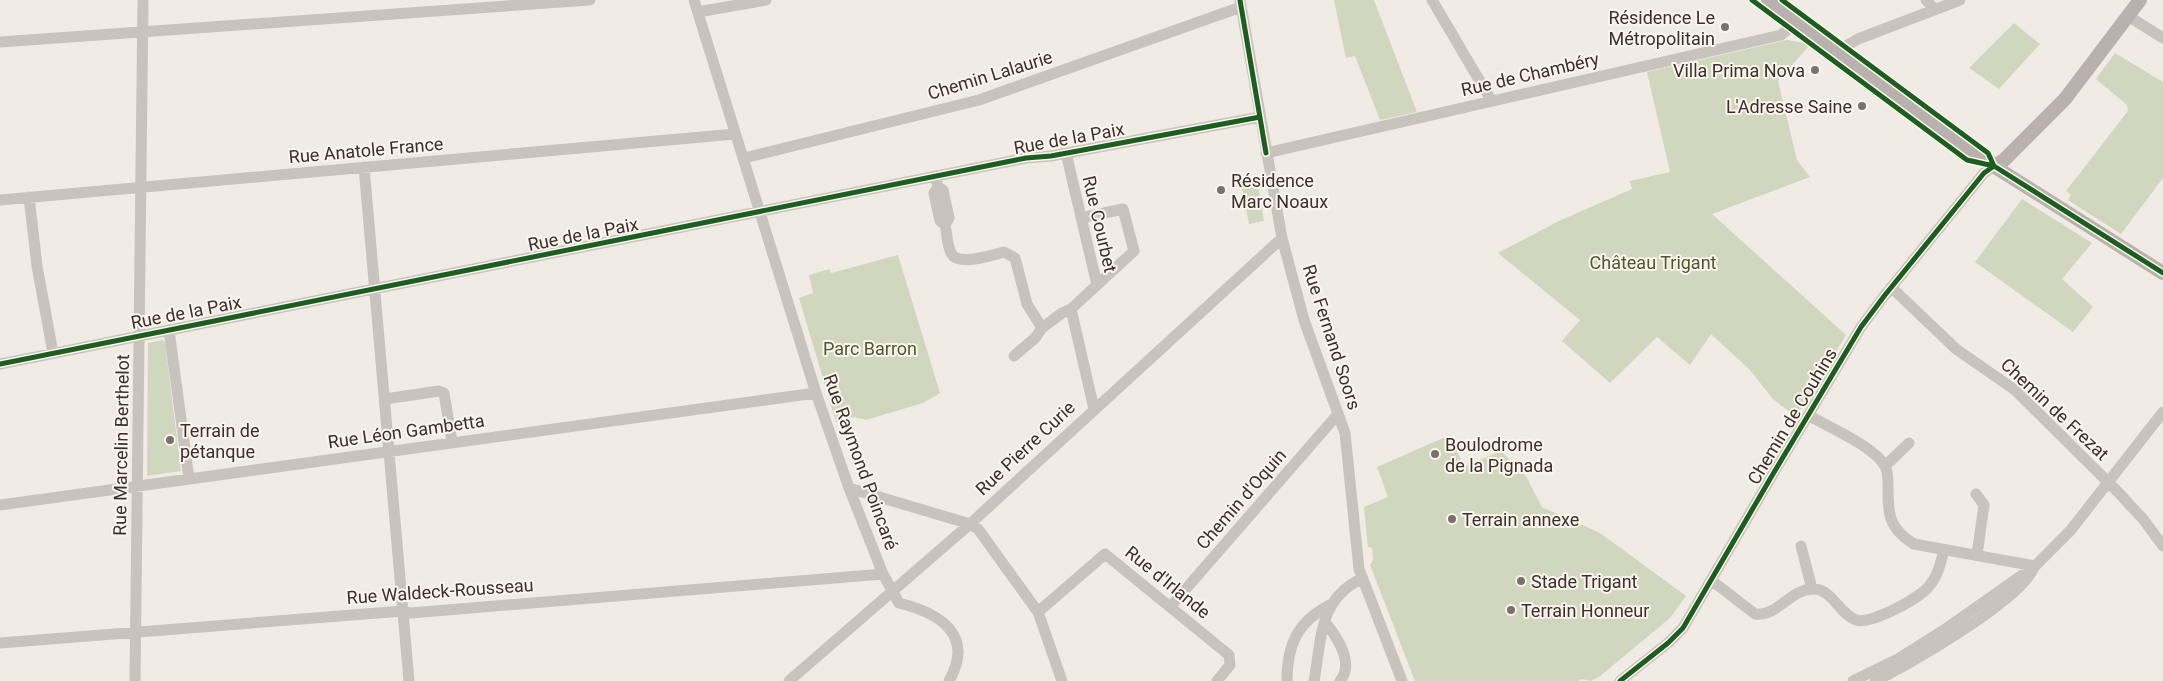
<svg xmlns="http://www.w3.org/2000/svg" width="2163" height="681" font-family="Roboto,sans-serif">
	<style>
		.green { fill: #d1d6bf }
		.lines { fill: none; stroke-linecap: round; stroke-linejoin: round }
		.minor { stroke: #c9c3be; stroke-width: 11 }
		.major { stroke: #b8b1ad; stroke-width: 14 }
		.cycleway-casing { stroke: #fbf5ee; stroke-width: 8 }
		.cycleway { stroke: #1b5e20; stroke-width: 5 }
		.poi-dot { fill: #7a716c; stroke: #fbf5ee; stroke-width: 2 }
		.labels { text-anchor: middle; dominant-baseline: central; stroke-width: 4; stroke-linejoin: round; paint-order: stroke }
		.poi-label { font-size: 18px; fill: #3b302b; stroke: #fbf5ee; text-anchor: start }
		.street-label { font-size: 18px; fill: #3b302b; stroke: #fbf5ee }
		.park-label { font-size: 18px; fill: #4a5a2e; stroke: #fbf5ee }
	</style>
	<rect width="100%" height="100%" fill="#f0ebe5"/>
	<path class="green" d="M1334,0h40l43,112 -37,8 -25,-64 -9,2z
		M2014,23l26,21 -41,45 -30,-21z
		M1787,40l18,3 4,3 -31,35 19,79 13,17 -98,37 134,121 -50,82 -23,-18 -24,-30 -38,-35 -21,31 -33,-28 -47,46 -48,-42 18,-21 -82,-67 61,-32 73,-32 -2,-8 40,-9 -23,-100z
		M2115,53l48,29v96l-42,56 -53,-34 3,-5 -5,-4 62,-80 -1,-6 -31,-26z
		M1258,185l6,36 -15,3 -7,-36z
		M2022,199l70,44 -30,36 31,28 -20,25 -98,-70z
		M898,255l42,138 -17,10 -57,17 -12,-3 -18,5 -37,-124 14,-5 -4,-18 20,-6 2,4z
		M163,340l2,3 16,128 -34,5 1,-133z
		M1450,435l14,32 37,-16 25,25 16,31 58,26 86,63 -16,22 -71,59 -8,4 -9,-2 -4,2h-163l-45,-116 3,-5 -1,-12 -4,-1 -4,-40 24,-10 -11,-30z"/>
	<g class="lines">
		<path class="minor" d="M694,0l122,393 33,95 34,86 16,29c41,10 76,32 50,78
			M1240,0l42,238 22,82 41,113 14,136 43,112
			M1432,0l59,100
			M1926,0l9,10
			M698,12l68,-12
			M2128,16l35,22
			M0,42l590,-42
			M1840,54l8,-9 10,-6 102,-39
			M1066,153l31,132 -26,24 23,100
			M1266,153l515,-118 16,-13
			M744,158l235,-58 262,-93
			M364,167l45,514
			M936,177l2,10 5,3 6,28 -4,7
			M938,187l-4,6 6,28 5,4
			M29,197l8,69 16,87
			M0,200l735,-66
			M1081,218l42,-9 11,42 -37,34
			M945,225c2,8 2,20 6,28 7,14 41,2 53,-1l11,6 12,46 15,24 -7,10 -21,18
			M1891,287l65,62 59,41 102,101 26,28 20,27
			M1042,328l20,-15 9,-4
			M169,330l20,149
			M0,364l1026,-206 25,-2 209,-39
			M385,399l54,-8 5,2 8,49
			M1808,415c20,12 66,31 77,51 3,6 3,13 3,19 0,29 0,43 26,59l121,22
			M1885,466l24,-23
			M849,488l121,36 8,5 60,83 24,69
			M1976,494l8,11 -7,50
			M0,505l816,-112
			M1801,546l11,43
			M1711,580l44,34c23,3 36,-26 59,-25 18,0 26,26 42,31 14,5 65,-22 74,-35 8,-10 11,-23 14,-35
			M1171,606l167,-192
			M1038,612l67,-58 124,101 1,10 -13,16
			M1325,622c12,15 30,41 15,59
			M0,643l403,-32 8,2 472,-39
			M135,681l8,-681
			M789,681l181,-157 312,-286
			M1287,681c0,-36 10,-59 43,-76
			M1314,681c8,-42 4,-81 47,-102
			M1620,681l48,-38 15,-15 90,-154 88,-147 24,-32 99,-122 10,-7
			M1853,681l45,-22 46,-29 91,-64 35,-35 93,-119
			M1875,681c34,-16 144,-80 158,-112"/>
		<path class="major" d="M1768,0l205,153 190,120
			M1994,166l10,-6 61,-61 75,-99"/>
		<g class="cycleway-casing">
			<path id="cycleway" d="M1240,0l26,153
				M1752,0l215,160 27,6 169,107
				M1782,0l206,153 6,13
				M0,364l1026,-206 25,-2 209,-39
				M1620,681l48,-38 15,-15 90,-154 88,-147 24,-32 99,-122 10,-7"/>
		</g>
		<use href="#cycleway" class="cycleway"/>
	</g>
	<g class="poi-dot">
		<circle cx="1725" cy="27" r="5"/>
		<circle cx="1815" cy="70" r="5"/>
		<circle cx="1862" cy="106" r="5"/>
		<circle cx="1221" cy="190" r="5"/>
		<circle cx="170" cy="440" r="5"/>
		<circle cx="1435" cy="454" r="5"/>
		<circle cx="1452" cy="519" r="5"/>
		<circle cx="1521" cy="581" r="5"/>
		<circle cx="1511" cy="610" r="5"/>
	</g>
	<g class="labels">
		<g class="poi-label">
			<text x="1715" y="17" text-anchor="end">Résidence Le<tspan x="1715" dy="21">Métropolitain</tspan></text>
			<text x="1805" y="70" text-anchor="end">Villa Prima Nova</text>
			<text x="1852" y="106" text-anchor="end">L'Adresse Saine</text>
			<text x="1231" y="180">Résidence<tspan x="1231" dy="21">Marc Noaux</tspan></text>
			<text x="180" y="430">Terrain de<tspan x="180" dy="21">pétanque</tspan></text>
			<text x="1445" y="444">Boulodrome<tspan x="1445" dy="21">de la Pignada</tspan></text>
			<text x="1462" y="519">Terrain annexe</text>
			<text x="1531" y="581">Stade Trigant</text>
			<text x="1521" y="610">Terrain Honneur</text>
		</g>
		<g class="street-label">
			<text transform="translate(1530 74) rotate(-13)">Rue de Chambéry</text>
			<text transform="translate(990 75) rotate(-17)">Chemin Lalaurie</text>
			<text transform="translate(1069 138) rotate(-10)">Rue de la Paix</text>
			<text transform="translate(366 150) rotate(-5)">Rue Anatole France</text>
			<text transform="translate(1100 224) rotate(77)">Rue Courbet</text>
			<text transform="translate(583 234) rotate(-11)">Rue de la Paix</text>
			<text transform="translate(186 312) rotate(-11)">Rue de la Paix</text>
			<text transform="translate(1332 337) rotate(72)">Rue Fernand Soors</text>
			<text transform="translate(2055 409) rotate(43)">Chemin de Frezat</text>
			<text transform="translate(1792 416) rotate(-59)">Chemin de Couhins</text>
			<text transform="translate(406 431) rotate(-8)">Rue Léon Gambetta</text>
			<text transform="translate(121 445) rotate(-89)">Rue Marcelin Berthelot</text>
			<text transform="translate(1025 448) rotate(-43)">Rue Pierre Curie</text>
			<text transform="translate(861 462) rotate(70)">Rue Raymond Poincaré</text>
			<text transform="translate(1241 499) rotate(-49)">Chemin d'Oquin</text>
			<text transform="translate(1168 582) rotate(39)">Rue d'Irlande</text>
			<text transform="translate(440 591) rotate(-4)">Rue Waldeck-Rousseau</text>
		</g>
		<g class="park-label">
			<text x="1653" y="262">Château Trigant</text>
			<text x="870" y="348">Parc Barron</text>
		</g>
	</g>
</svg>
